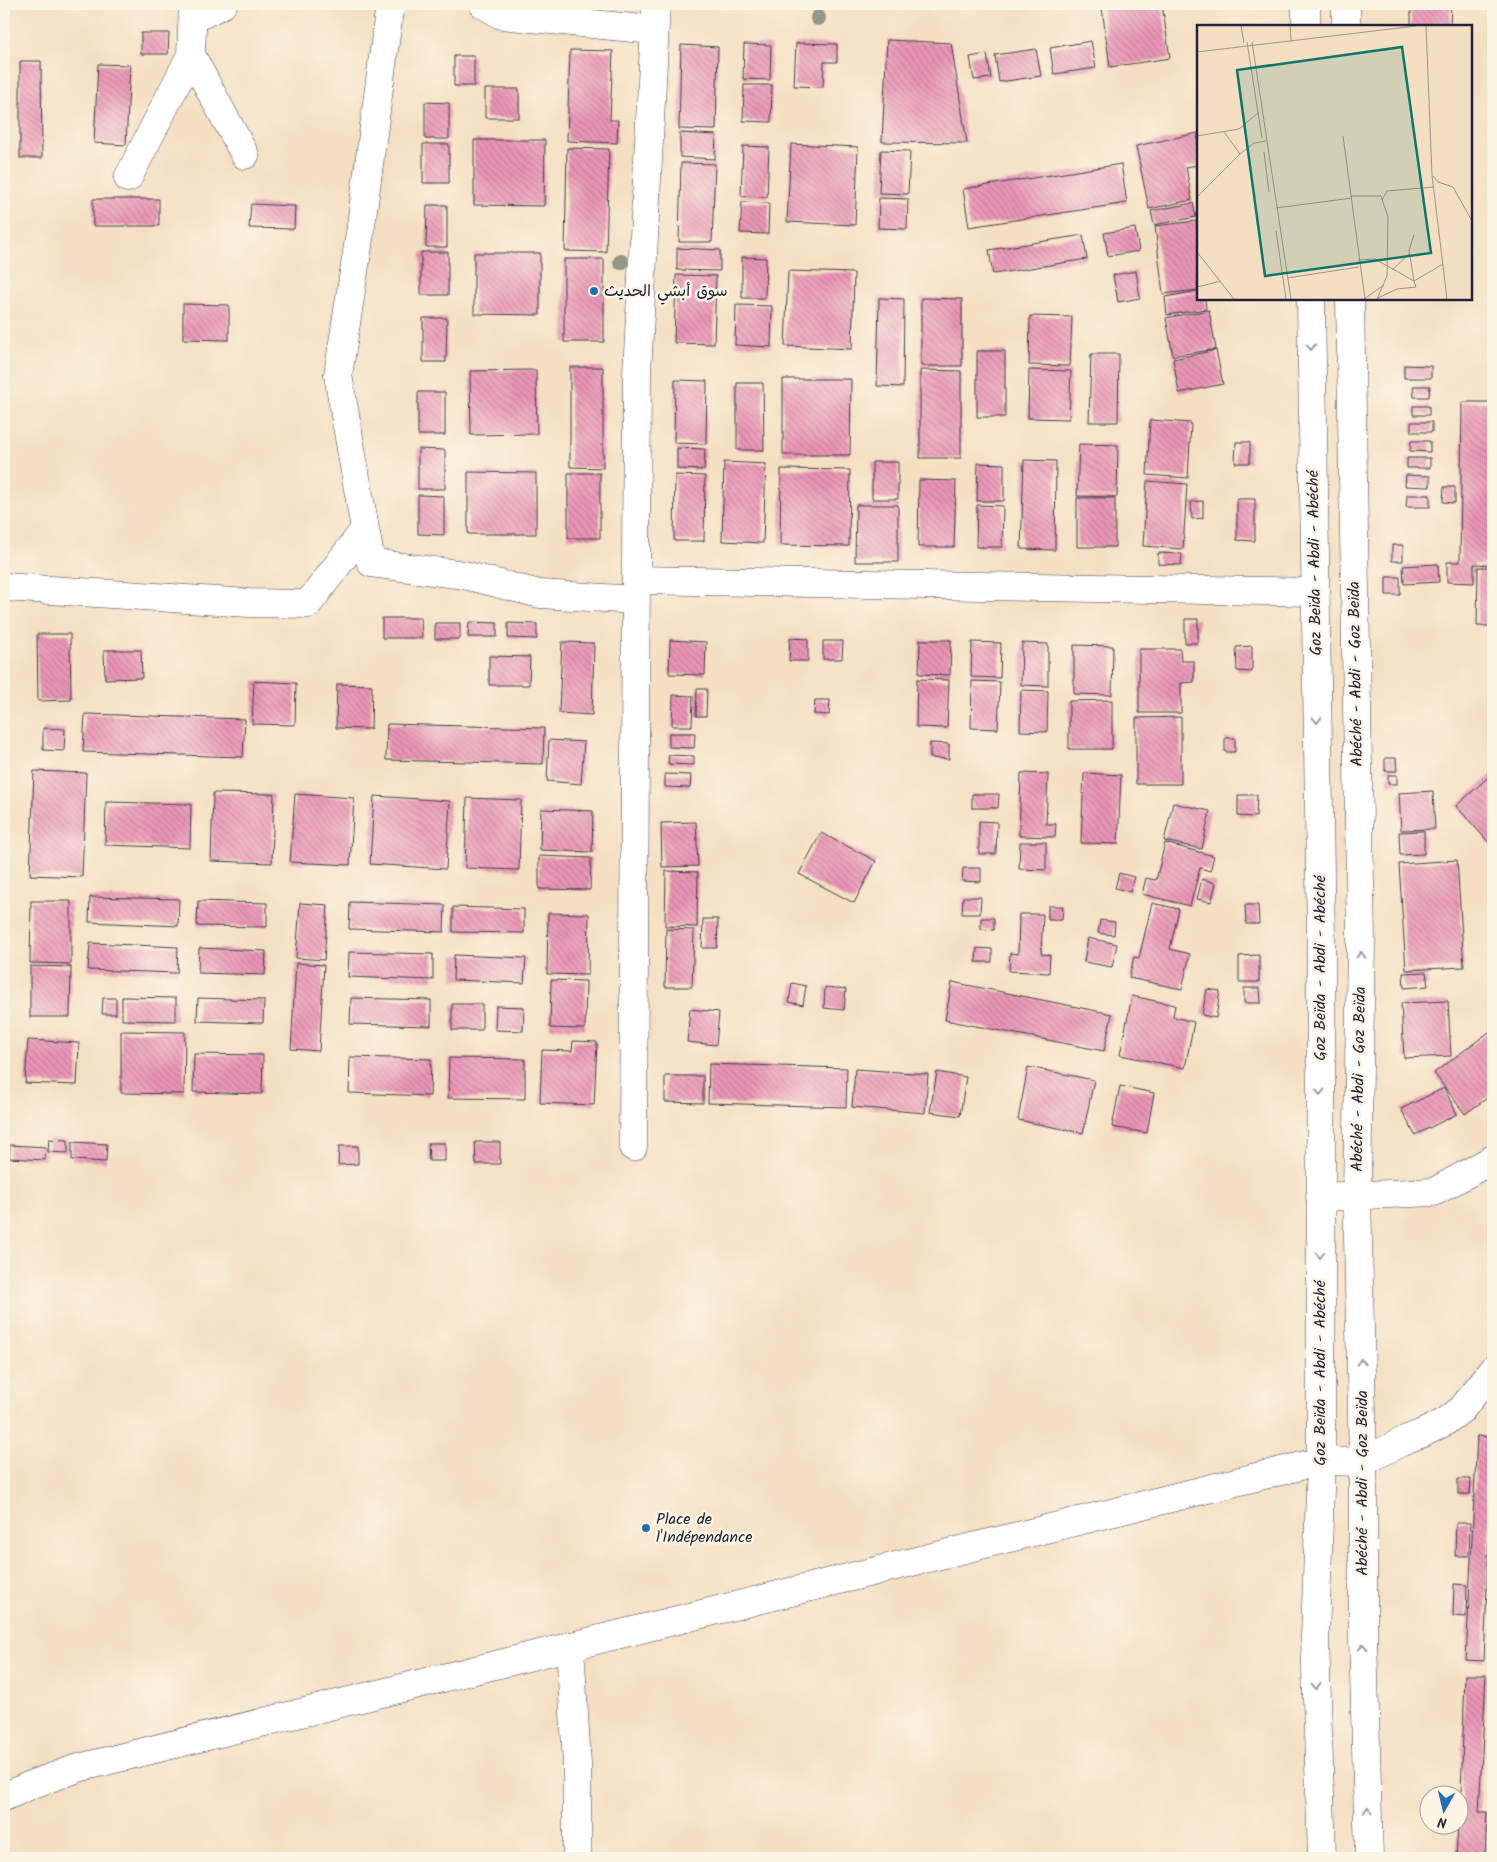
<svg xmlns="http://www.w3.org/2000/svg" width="1497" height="1862" font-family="Kalam,'Playpen Sans Arabic',sans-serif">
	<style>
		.building { fill: url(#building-back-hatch) }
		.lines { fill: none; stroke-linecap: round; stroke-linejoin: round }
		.minor-casing { stroke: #423e4f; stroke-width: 29 }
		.major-casing { stroke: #423e4f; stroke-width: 29 }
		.minor { stroke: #fff; stroke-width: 28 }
		.major { stroke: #fff; stroke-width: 28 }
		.tree { fill: #949687 }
		.oneway { stroke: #9c9ca7 }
		.poi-dot { fill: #1f6fb2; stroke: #fcf5e5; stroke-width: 2 }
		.labels { text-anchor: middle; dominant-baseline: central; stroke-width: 5; stroke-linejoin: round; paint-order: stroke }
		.poi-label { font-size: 16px; fill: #22223b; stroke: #fcf5e5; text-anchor: start }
		.street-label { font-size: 16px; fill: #22223b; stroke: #fcf5e5 }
		.inset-road { fill: none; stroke: #a0938c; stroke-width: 1 }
		.view { fill: #0f766e; fill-opacity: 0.15; stroke: #0f766e; stroke-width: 2.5 }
		.inset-edge { fill: none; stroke: #22223b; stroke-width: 2.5 }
	</style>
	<defs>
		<pattern id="building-back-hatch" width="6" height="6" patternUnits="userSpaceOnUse" patternTransform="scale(1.25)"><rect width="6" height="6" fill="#eb96b6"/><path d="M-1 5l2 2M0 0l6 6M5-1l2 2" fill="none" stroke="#be7a95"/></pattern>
	</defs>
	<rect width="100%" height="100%" fill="#fcf5e5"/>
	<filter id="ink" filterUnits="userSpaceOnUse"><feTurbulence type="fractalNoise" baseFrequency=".02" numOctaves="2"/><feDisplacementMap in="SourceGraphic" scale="10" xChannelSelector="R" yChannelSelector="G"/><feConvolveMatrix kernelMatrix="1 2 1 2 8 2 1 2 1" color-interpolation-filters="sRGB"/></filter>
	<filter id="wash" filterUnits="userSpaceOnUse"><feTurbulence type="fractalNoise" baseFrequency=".0096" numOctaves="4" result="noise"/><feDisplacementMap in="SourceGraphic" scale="20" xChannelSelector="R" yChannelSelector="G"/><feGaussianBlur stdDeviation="1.12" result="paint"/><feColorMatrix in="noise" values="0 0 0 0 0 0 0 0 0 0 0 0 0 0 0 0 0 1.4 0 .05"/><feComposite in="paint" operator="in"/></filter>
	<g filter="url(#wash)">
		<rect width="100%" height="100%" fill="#f4dfc2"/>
		<g id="blocks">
			<path class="building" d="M1132,4h30l8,54 -60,9 -8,-59z
				M1411,4h40l-1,22h-39z
				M141,33h28l-1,21h-27z
				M887,40l64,3 16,100 -85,-1z
				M1091,41l5,27 -42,6 -4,-26z
				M796,43l41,1v18h-13l-1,25 -29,-1z
				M744,44l27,1 -1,35 -27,-1z
				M681,45l37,2 -2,83 -37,-1z
				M1036,49l5,27 -42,6 -4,-27z
				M570,50l43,1 -3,69h8l-1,23 -50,-2z
				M987,54l4,24 -17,2 -4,-23z
				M454,56h20v30h-20z
				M20,61h21l1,97h-22z
				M98,64l32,1 -4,80 -32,-2z
				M744,85h28l-1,37 -28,-1z
				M485,89h34v29h-34z
				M425,102l24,1v36h-24z
				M680,133l36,2 -1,24 -35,-2z
				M1198,133v32l-12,2 6,33 -43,9 -13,-63z
				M474,140h71l-1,66 -70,-1z
				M423,144h26v39h-26z
				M791,144l67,3 -3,78 -68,-3z
				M743,146l26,1 -2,50 -26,-1z
				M567,148l42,1 -3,103 -41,-1z
				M881,150l29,1 -2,43 -29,-1z
				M681,163l34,1 -3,78h-33z
				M1121,164l6,39 -158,24 -6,-38z
				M879,198l29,1 -1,30 -29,-1z
				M93,199h66v27h-66z
				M742,202l27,1 -1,31 -28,-1z
				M1193,203l3,14 -42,8 -3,-14z
				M251,204l44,2 -1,23 -45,-1z
				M427,205h20v42h-21z
				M1196,221l2,16v53l-35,4 -8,-68z
				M1135,228l4,23 -31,5 -4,-23z
				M1083,235l4,24 -94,15 -4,-24z
				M677,248l43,2v21l-43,-1z
				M421,252h27v43h-27z
				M474,253h66v62l-66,-1z
				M742,257l24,1 -1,40h-23z
				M564,259h40v83h-40z
				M788,271l66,2 -2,76 -67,-3z
				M1136,271l4,27 -22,4 -5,-27z
				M676,275l40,1 -2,68 -40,-1z
				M1198,291v8h7l1,10 -39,6 -2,-18z
				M879,298l25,1 -1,88 -26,-1z
				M921,298l41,1v67h-41z
				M183,304l46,1v35l-46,-1z
				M736,305l36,1 -1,41 -36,-2z
				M1209,310l7,39 -43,7 -7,-38z
				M1030,316l42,1 -2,49 -41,-1z
				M423,318h24l-1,44h-23z
				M1216,350l7,34 -44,9 -6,-34z
				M977,351h28v66h-28z
				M1091,354h28l-1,68h-29z
				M1404,365l27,1v12h-27z
				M570,367h33v101l-33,-1z
				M536,370l1,64 -66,1 -1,-64z
				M920,370l41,1v87h-41z
				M1029,370l42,1 -2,48 -41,-1z
				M783,379h68l-1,76h-67z
				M675,380l32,1 -1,63 -32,-1z
				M737,383h26l1,67h-27z
				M1413,386h17l-1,11h-15z
				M418,392h27v43h-27z
				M1462,402h31v163l-19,-1v19l-27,-1v-20h13z
				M1413,406h16v9h-16z
				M1150,420l41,3 -3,55 -41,-3z
				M1411,422h21v10h-21z
				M1411,441h19v11l-20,-1z
				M1236,442h14v21h-15z
				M1079,444l39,1 -1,52 -40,-1z
				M677,448l28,1 -1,21 -27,-1z
				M418,449l27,1v39h-27z
				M1407,458h23v10h-23z
				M1024,460l32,1 -1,89 -34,-1z
				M724,462l42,2 -3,79 -41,-2z
				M872,462h26v37h-26z
				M978,463l26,1v37h-27z
				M781,469l69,1 -1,76 -69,-1z
				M468,472l68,1v61h-68z
				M568,473h32v65h-32z
				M675,475l30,1 -1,65h-30z
				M1406,475l24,1v11l-25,-1z
				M919,480l37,1 -2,66h-36z
				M1147,481l40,3 -4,65 -40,-3z
				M1444,487h11v16l-12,-1z
				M418,495l26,1v39l-26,-1z
				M1407,495h23v12h-24z
				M1077,498h38v49h-38z
				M1237,499h18v42l-18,-1z
				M1203,501v17l-11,1 -1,-17z
				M856,505h42v57h-43z
				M977,505l26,1 -1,41h-26z
				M1392,545h11v16h-11z
				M1158,553l24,1 -1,11 -23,-1z
				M1438,564l1,18 -35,2 -1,-18z
				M1478,567h15v59h-16z
				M1386,577h14v18h-14z
				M382,618h39l1,20h-40z
				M1185,619h13v24h-13z
				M469,622l28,1v14h-29z
				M435,623h25v16h-25z
				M508,623l29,1v15l-29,-1z
				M37,634h33l1,66 -33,1z
				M790,638l18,1v22h-19z
				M670,640l36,2 -1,33 -36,-1z
				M920,640h31l-1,35 -31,-1z
				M823,641h20l-1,18h-19z
				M562,642l32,1 -2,72 -33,-2z
				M972,642l29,1 -1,35 -29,-1z
				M1022,643l26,1v42l-27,-1z
				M1074,645l39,1 -1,49 -38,-1z
				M1252,646v26l-15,-1 -1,-24z
				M1139,649h41l1,12h13v21l-13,1v30h-42z
				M104,650h37l1,28 -37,1z
				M489,656l41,1 -1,28h-40z
				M917,679l32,1 -2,48 -31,-1z
				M254,681l42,2 -1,42 -43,-1z
				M972,681l28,1 -2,47 -27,-1z
				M337,684l35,1 -1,44 -35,-1z
				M697,689h10l-1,27h-10z
				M1021,690l27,1 -1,41 -27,-1z
				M673,695l20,1 -1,30h-20z
				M815,700h15l-1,15 -15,-1z
				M1112,700v49h-43v-48z
				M85,714l160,5 -2,38 -160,-5z
				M1181,717v67h-45v-66z
				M387,724l157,4 -1,36 -157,-4z
				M43,728l22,1 -1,22 -21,-1z
				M669,733h26l-1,15 -25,-1z
				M1225,738h10v14h-10z
				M549,740l35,2 -3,42 -34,-3z
				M930,743l19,1v15l-19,-1z
				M669,755l25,1v9l-26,-1z
				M1385,758h11l1,13h-12z
				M34,771l52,2 -4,104 -52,-2z
				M1021,773l27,1 -2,50h10l-1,13 -36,-1z
				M1084,773l37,2 -3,69 -37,-1z
				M1493,773v74l-37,-41z
				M665,774l26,1 -1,13 -25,-1z
				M1388,775h9v9h-9z
				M1433,791l2,38 -34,1 -2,-37z
				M213,793l61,1 -2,69 -61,-2z
				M295,794l59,4 -4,67 -60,-3z
				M972,794h27l-1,14h-26z
				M1238,795h19l-1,22 -18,-1z
				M374,796l76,5 -4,68 -76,-5z
				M467,798l54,2 -2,70 -54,-2z
				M106,802l85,2 -1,44 -85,-3z
				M1173,803l37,8 -8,38 -38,-8z
				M541,809l52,2 -1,41 -52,-2z
				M979,821l18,1 -1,32h-17z
				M696,822l2,44 -36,1 -1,-44z
				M1424,831v23l-24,1 -1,-23z
				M821,833l55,28 -22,42 -55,-29z
				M1020,842h26v28l-27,-1z
				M1165,843l49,13 -4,15 -10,-3 -10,38 -48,-12 4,-16 10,2z
				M539,856l52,2 -1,32 -51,-1z
				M1457,860l7,107 -58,3 -7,-106z
				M963,868h18v14l-19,-1z
				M666,871l32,1 -1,55 -32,-1z
				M1119,873l15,4 -4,15 -15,-4z
				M1202,879l14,4 -5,19 -14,-3z
				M90,897l89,2 -1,27 -89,-4z
				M963,897h18l-1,17h-18z
				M31,901h40v63l-41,-1z
				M198,901l69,2v24l-70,-1z
				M350,902l95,3 -1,27 -95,-3z
				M300,903l28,2 -4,55 -28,-2z
				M1152,903l27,6 -9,40 20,5 -8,35 -53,-11 5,-21 5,1z
				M1245,905h13l1,19h-13z
				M1048,906h15l-1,14h-14z
				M453,907l71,2v24l-71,-1z
				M548,913l41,1 -1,61 -41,-1z
				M1019,914h24l-2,40 9,1 -1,18 -40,-2 1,-18 8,1z
				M981,918h13v12l-13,-1z
				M703,919h15l-1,29h-15z
				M1100,920l15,2 -1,13 -16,-2z
				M666,929l28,1 -2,57h-27z
				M1088,938l29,6 -5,23 -28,-5z
				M90,943l88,4 -1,26 -89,-3z
				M199,948l67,3 -1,24 -67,-2z
				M977,948l15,1v13h-16z
				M349,952l84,2v26l-85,-3z
				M454,955l72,3 -2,25 -71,-3z
				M1259,955v27h-20v-26z
				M296,963l28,2 -5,86 -28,-2z
				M30,966l41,1 -1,50h-40z
				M1426,972l2,14 -24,2 -1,-15z
				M551,980l35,1 -1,48 -35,-1z
				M952,982l160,32 -8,37 -159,-31z
				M792,983l14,3 -3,19 -14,-3z
				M825,987l21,2 -2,21 -20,-2z
				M1244,988h16l1,15h-17z
				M1207,989l13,2 -4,27 -14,-3z
				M1132,996l43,9 -2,12 21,5 -9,46 -65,-13z
				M122,997l54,1v23l-54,-1z
				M103,998h13v16h-14z
				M198,998l66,2 -1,23 -66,-2z
				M351,998l80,2v26l-81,-2z
				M1448,1001l3,55 -47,2 -3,-55z
				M452,1004h30v26h-30z
				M496,1006l28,1 -1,24 -28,-1z
				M690,1009l29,3 -3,33 -29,-3z
				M1493,1029v65l-28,20 -31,-41z
				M121,1031l64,1 -1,62 -63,-1z
				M28,1040l51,3 -2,42 -52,-2z
				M573,1041l24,1 -3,63 -54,-2 2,-53 30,1z
				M194,1054l69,1 -1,39 -69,-2z
				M350,1057l81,2 -1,37 -81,-3z
				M449,1058l76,1v40l-77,-1z
				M709,1064l138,4 -1,39 -138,-4z
				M1028,1067l66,13 -11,53 -65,-13z
				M855,1069l73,5 -3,39 -73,-6z
				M937,1072l29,5 -6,39 -30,-4z
				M665,1076h38v27l-38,-1z
				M1120,1086l34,7 -7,40 -35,-6z
				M1444,1088l13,26 -42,21 -14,-26z
				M49,1139l19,1v13l-20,-1z
				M72,1142l35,2 -1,18 -34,-2z
				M475,1142h25v22h-24z
				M428,1143h17v18h-16z
				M10,1145l36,2 -1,13 -36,-2z
				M339,1146h19v18l-20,1z
				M1477,1436l16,1 -9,224 -18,-1z
				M1458,1479h13l-1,15h-12z
				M1456,1523h14l-1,33h-14z
				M1454,1584l13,1 -1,32 -13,-1z
				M1465,1675h21l-7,137h8l-2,46h-29l2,-34h2z"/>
		</g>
	</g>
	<g filter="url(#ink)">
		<use href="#blocks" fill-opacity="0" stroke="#423e4f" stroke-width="1"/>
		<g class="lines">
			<g class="minor-casing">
				<path id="minor" d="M390,4l-30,229 -22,142 33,188 93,12 76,19 96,6
					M483,4l18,11 152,15
					M193,19l30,-15
					M191,55l54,100
					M128,178l63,-123 2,-51
					M636,580l680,12
					M4,587l244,16 60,1 57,-75
					M633,1147l4,-774 19,-369
					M1320,1197l114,-5 59,-33
					M570,1646l7,118v94
					M4,1797l29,-13 45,-16 1243,-307 42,1 42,-22 20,-8 20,-10 17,-13 31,-40"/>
			</g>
			<g class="major-casing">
				<path id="major" d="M1306,4v22
					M1346,4v22
					M1311,299l10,640v522l-6,176 7,221
					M1350,299l11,641 -4,254 6,268v175l6,221"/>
			</g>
			<use href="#minor" class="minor"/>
			<use href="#major" class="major"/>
		</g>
		<g class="tree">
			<circle cx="818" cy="18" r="8"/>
			<circle cx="621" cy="262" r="8"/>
		</g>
		<defs><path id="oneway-chevron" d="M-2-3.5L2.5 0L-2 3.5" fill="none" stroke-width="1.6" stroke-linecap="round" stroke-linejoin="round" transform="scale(1.25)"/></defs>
		<g class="oneway">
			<use href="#oneway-chevron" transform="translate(1311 347) rotate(89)"/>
			<use href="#oneway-chevron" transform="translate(1317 720) rotate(89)"/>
			<use href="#oneway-chevron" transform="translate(1361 955) rotate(-89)"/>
			<use href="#oneway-chevron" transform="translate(1320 1092) rotate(90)"/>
			<use href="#oneway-chevron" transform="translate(1320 1255) rotate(90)"/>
			<use href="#oneway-chevron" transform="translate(1361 1362) rotate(-91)"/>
			<use href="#oneway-chevron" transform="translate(1363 1647) rotate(-93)"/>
			<use href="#oneway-chevron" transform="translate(1316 1686) rotate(88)"/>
			<use href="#oneway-chevron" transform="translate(1368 1810) rotate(-91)"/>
		</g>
	</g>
	<g class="poi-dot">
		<circle cx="594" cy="291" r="5"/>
		<circle cx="646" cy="1528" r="5"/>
	</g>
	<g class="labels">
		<g class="poi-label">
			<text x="604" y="291">سوق أبشي الحديث</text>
			<text x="656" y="1519">Place de<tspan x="656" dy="18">l'Indépendance</tspan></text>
		</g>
		<g class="street-label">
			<text transform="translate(1315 563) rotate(-91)">Goz Beïda - Abdi - Abéché</text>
			<text transform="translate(1356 674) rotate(-91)">Abéché - Abdi - Goz Beïda</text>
			<text transform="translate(1320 968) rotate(-90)">Goz Beïda - Abdi - Abéché</text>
			<text transform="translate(1359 1079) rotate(-89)">Abéché - Abdi - Goz Beïda</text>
			<text transform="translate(1320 1373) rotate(-90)">Goz Beïda - Abdi - Abéché</text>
			<text transform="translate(1362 1483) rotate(-90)">Abéché - Abdi - Goz Beïda</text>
		</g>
	</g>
	<g transform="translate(1197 25)">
		<rect width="275" height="275" fill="#f4dfc2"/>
		<path class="inset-road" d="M44,1l3,17M93,1l1,15M229,1l6,149 15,124M50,17l15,96M55,17l39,257M0,27l219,-26M27,107l16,22M0,111l42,-7 20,-17M146,111l22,163M67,127l5,40M236,151l5,6 15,5 19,34M154,171h30l7,21 -1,59 -10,23M0,172l43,-43 14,-11 12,-2M185,175l5,-9 47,-4M79,183l76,-10M79,206l10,68M217,210l-5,15 5,31 29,-17M0,227l37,47M161,235l17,-1 39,22 2,6 -19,2 -19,9M195,245l17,-16M90,253l72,-11M0,262l24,-6M167,274l20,-14"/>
		<path class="view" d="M205,22l29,206 -166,23 -28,-206z"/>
		<rect width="275" height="275" class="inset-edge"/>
	</g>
	<rect width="1497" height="1862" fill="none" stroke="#fcf5e5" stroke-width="20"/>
	<g transform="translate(1444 1810) rotate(188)"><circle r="24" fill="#fcf5e5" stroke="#a5a1a1"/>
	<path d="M0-4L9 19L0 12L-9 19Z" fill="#1f6fb2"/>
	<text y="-8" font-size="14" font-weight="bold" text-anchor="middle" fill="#22223b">N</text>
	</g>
</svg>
